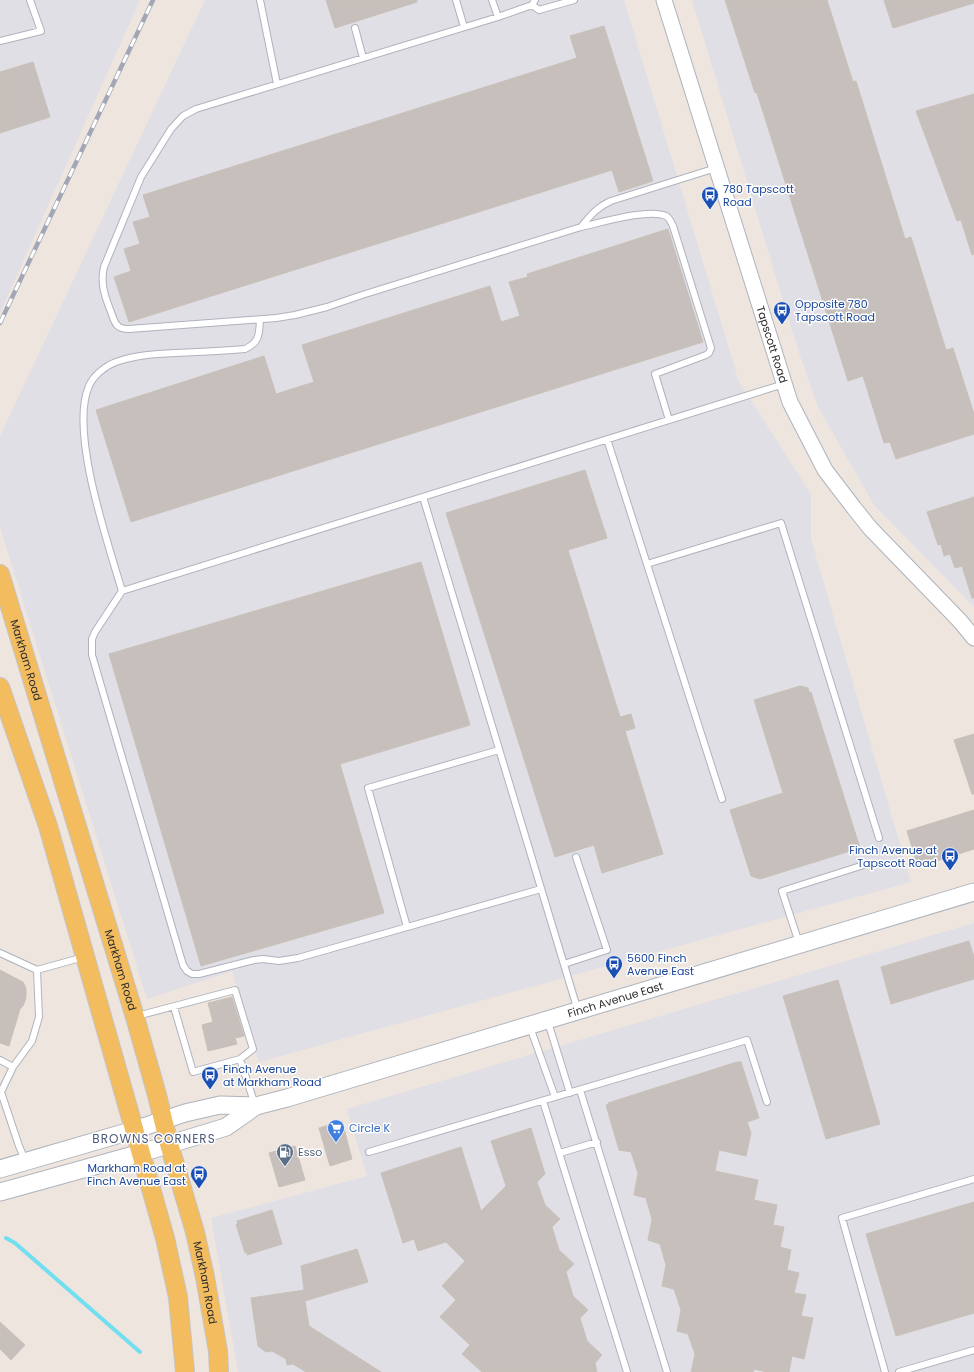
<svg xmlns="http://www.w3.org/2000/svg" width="974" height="1372" font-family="Poppins,sans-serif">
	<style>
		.industrial { fill: #e0dfe6 }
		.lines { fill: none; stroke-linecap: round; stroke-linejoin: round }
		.stream { stroke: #71dff0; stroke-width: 4 }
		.building { fill: #c6bfbb; stroke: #c9c1b8 }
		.service-casing { stroke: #aeb3bc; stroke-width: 8 }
		.tertiary-casing { stroke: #aeb3bc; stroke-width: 17 }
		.secondary-casing { stroke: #aeb3bc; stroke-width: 19 }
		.primary-casing { stroke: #c4c4c4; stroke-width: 20 }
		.service { stroke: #fff; stroke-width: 6 }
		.tertiary { stroke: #fff; stroke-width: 15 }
		.secondary { stroke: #fff; stroke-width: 17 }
		.primary { stroke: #f2bc5f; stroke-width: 18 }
		.rail-casing { stroke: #a1a7b6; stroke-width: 4.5 }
		.rail { stroke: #fff; stroke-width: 3; stroke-dasharray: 9; stroke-linecap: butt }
		.labels { text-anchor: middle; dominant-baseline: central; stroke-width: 3; stroke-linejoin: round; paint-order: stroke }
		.transit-label { font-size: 11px; fill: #164399; stroke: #fff; text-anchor: start }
		.street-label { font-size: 11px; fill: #2c2c2c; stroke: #fff }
		.shop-label { font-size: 11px; fill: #366cbe; stroke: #fff; text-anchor: start }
		.service-label { font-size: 11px; fill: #4e5e75; stroke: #fff; text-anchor: start }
		.neighbourhood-label { font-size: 12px; letter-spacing: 1px; fill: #4b5b7e; stroke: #fff }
	</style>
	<rect width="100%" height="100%" fill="#eee5de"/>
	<path class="industrial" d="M0,0h140l-140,313z
		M205,0h419l115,382 72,112v45l100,343 -652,180 -27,-91 -85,28 -147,-472v-91z
		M692,0h282v607l-100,-102 -56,-98 -19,-54z
		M974,923v449h-736l-27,-154 156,-42 -20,-67z"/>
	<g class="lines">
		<path class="stream" d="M6,1238l9,5 125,109"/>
	</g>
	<path class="building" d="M326,0h91v2l-82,26z
		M725,0h102l26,82 3,-1 49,158 6,-2 35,113 7,-2 21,66v20l-78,25 -6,-17 -6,1 -21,-67 -15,5 -91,-288h-2z
		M884,0h90v3l-81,25z
		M604,26l49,155 -34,11 -7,-22 -483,152 -15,-45 17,-6 -7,-22 16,-5 -7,-22 17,-5 -7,-22 434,-137 -7,-22z
		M33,62l17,55 -50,16v-61z
		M974,94v160l-2,1 -11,-35 -4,1 -41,-110z
		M668,229l35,113 -572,180 -35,-112 168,-54 12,38 38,-12 -12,-37 188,-59 11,36 19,-6 -11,-34 19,-5 -1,-3z
		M585,470l22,68 -39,12 52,167 11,-3 4,14 -10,3 38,123 -61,19 -8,-28 -39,12 -109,-344z
		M974,497v101h-2l-10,-32 -7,2 -5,-14 -6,2 -3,-12 -3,1 -11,-33z
		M421,562l49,163 -130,39 44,149 -183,53 -92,-312z
		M800,686l8,2 1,4h2l49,156 -100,31 -9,-3 -21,-66 53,-17 -29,-93z
		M974,734v60h-2l-18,-54z
		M974,810v39l-56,18 -11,-36z
		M969,941l5,16v22l-83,25 -10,-37z
		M0,970l23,12 3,6v10l-3,8 -3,3 -11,37 -9,-3z
		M838,980l42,144 -54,15 -43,-143z
		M232,997l12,39 -9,2 2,6 -29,7 -6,-26 11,-3 -5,-19z
		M737,1062h4l18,56 -12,4 4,11 -5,23 -27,-6 -4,21 43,9 -4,20 23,5 -4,20 11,2 -4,20 11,3 -4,20 12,3 -5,20 12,2 -5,21 12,2 -9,41 -12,-3 -3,16h-22l-13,-3 -1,3h-62l4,-18 -7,-20 -11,-3 4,-21 -7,-21 -12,-3 4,-21 -6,-21 -12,-4 4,-21 -6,-21 -12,-3 4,-22 -7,-21 -12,-2 -13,-45 3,-1 -1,-1z
		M342,1121l10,38 -22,7 -11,-38z
		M531,1128l14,46 -8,8 8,23 15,14 -8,8 7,23 15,14 -8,8 7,24 15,14 -8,8 7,23 15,14 -7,8 2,9h-115l-20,-18 8,-9 -30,-28 16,-17 -14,-14 23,-25 -19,-19 -28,9 -4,-12 -11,4 -22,-70 80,-26 20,64 25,-25 -15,-45z
		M295,1146l10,34 -26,7 -10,-34z
		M974,1202v111l-78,23 -30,-102z
		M272,1210l10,34 -35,11v-3l-2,1 -9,-29h2l-1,-3z
		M357,1249l11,33 -63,19 4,25 72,46h-75l-13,-8 -6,1 -1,-6 -14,-8 -6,1 -8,-6 -7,-48 53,-8 -3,-24z
		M0,1322l25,23 -14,15 -11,-11z"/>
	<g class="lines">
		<g class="service-casing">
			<path id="service" d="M260,0l17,84
				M456,0l8,27
				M492,0l6,17
				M535,0l-3,5 -34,12 -302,92 -13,7 -12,13 -30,48 -37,90c-4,16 1,30 7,45 2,5 3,11 7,14 3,3 7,3 11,3l147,-11 19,-3 32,-8 35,-12 219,-68c9,-11 16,-20 30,-26l105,-33
				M532,5l7,5 35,-10
				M355,28l8,30
				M0,41l41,-10 -11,-31
				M581,227c19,-4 68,-19 85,-11 4,2 5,7 7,10l38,122 -2,5 -3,2 -51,19 14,46
				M607,439l115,360
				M423,497l155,514
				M647,564l134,-41 98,315
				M122,591c-14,-48 -53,-160 -33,-205 4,-10 16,-20 27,-24 19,-7 39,-8 60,-9 23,-1 46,-2 69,-4 15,-7 14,-15 15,-29
				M541,889l-243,69 -19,3 -16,-2 -9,1 -55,14h-7l-5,-3 -4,-6 -91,-310v-16l3,-7 27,-41 662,-207
				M407,927l-39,-139 131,-38
				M799,943l-17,-52 85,-27
				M0,953l37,17 2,47 -7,24 -19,26 -12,25 18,54 6,14
				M564,964l43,-14 -31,-93
				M37,970l47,-13
				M137,1016l98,-26 18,59 -13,10 -47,13 -19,-65
				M548,1022l22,71
				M530,1027l25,70
				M240,1059l15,46
				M0,1060l13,7
				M580,1090l87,282
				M543,1101l84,271
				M369,1152l378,-112 20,62
				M560,1153l37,-11
				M885,1372l-43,-154 132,-39
				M899,1372l75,-22"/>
		</g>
		<g class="tertiary-casing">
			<g id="tertiary">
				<path id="s1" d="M664,0l126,402 35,68 29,38 16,20 90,93 14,17"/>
			</g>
		</g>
		<g class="secondary-casing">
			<g id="secondary">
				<path id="s2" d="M0,1169l134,-39 51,-17 35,-8 36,1 31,-8 687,-206"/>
				<path d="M0,1192l141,-39 85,-26 30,-21"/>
			</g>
		</g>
		<g class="primary-casing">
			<g id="primary">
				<path id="s3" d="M0,574l135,443 22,78 12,49 26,88 10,45 13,74 1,21"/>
				<path d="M0,687l48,139 117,412 13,59 7,75"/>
			</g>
		</g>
		<use href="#service" class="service"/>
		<use href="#tertiary" class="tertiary"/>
		<use href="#secondary" class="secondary"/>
		<use href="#primary" class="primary"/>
		<g class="rail-casing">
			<path id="rail" d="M0,323l153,-323"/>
		</g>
		<use href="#rail" class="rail"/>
	</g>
	<defs>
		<g id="bus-pin" transform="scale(0.9)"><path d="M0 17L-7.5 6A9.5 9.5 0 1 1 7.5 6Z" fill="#1a4fb4" stroke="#fff"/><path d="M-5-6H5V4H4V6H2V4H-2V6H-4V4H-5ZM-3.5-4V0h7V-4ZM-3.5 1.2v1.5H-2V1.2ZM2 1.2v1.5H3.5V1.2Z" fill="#fff"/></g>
		<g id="supermarket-pin" transform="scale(0.9)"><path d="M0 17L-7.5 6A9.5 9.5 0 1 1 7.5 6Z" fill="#3f7fe0" stroke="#fff"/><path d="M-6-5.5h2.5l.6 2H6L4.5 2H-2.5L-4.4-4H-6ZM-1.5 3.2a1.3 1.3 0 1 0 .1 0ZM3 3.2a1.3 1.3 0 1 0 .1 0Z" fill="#fff"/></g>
		<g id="fuel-pin" transform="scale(0.9)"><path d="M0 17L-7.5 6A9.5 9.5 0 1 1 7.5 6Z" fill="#5c6f8a" stroke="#fff"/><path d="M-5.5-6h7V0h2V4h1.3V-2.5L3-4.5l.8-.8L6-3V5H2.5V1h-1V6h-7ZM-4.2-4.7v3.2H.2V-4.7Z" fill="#fff"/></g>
	</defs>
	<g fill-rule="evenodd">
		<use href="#bus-pin" x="710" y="195"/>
		<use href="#bus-pin" x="782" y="310"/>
		<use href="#bus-pin" x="950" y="856"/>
		<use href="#bus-pin" x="614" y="964"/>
		<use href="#bus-pin" x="210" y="1075"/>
		<use href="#supermarket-pin" x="336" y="1128"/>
		<use href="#fuel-pin" x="285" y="1152"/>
		<use href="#bus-pin" x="199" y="1174"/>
	</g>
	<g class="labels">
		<g class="transit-label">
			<text x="723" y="189">780 Tapscott<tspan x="723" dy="13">Road</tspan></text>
			<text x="795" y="304">Opposite 780<tspan x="795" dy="13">Tapscott Road</tspan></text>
			<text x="937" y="850" text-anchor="end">Finch Avenue at<tspan x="937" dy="13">Tapscott Road</tspan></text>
			<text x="627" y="958">5600 Finch<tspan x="627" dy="13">Avenue East</tspan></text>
			<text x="223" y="1069">Finch Avenue<tspan x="223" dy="13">at Markham Road</tspan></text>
			<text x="186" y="1168" text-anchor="end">Markham Road at<tspan x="186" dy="13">Finch Avenue East</tspan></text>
		</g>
		<g class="street-label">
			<text stroke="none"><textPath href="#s1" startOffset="361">Tapscott Road</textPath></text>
			<text stroke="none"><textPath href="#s3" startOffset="90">Markham Road</textPath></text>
			<text stroke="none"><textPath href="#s3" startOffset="414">Markham Road</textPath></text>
			<text stroke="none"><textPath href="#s2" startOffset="640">Finch Avenue East</textPath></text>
			<text stroke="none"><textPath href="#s3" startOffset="738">Markham Road</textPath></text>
		</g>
		<g class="shop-label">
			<text x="349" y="1128">Circle K</text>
		</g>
		<g class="service-label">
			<text x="298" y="1152">Esso</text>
		</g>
		<g class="neighbourhood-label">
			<text x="154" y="1138">BROWNS CORNERS</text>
		</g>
	</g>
</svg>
